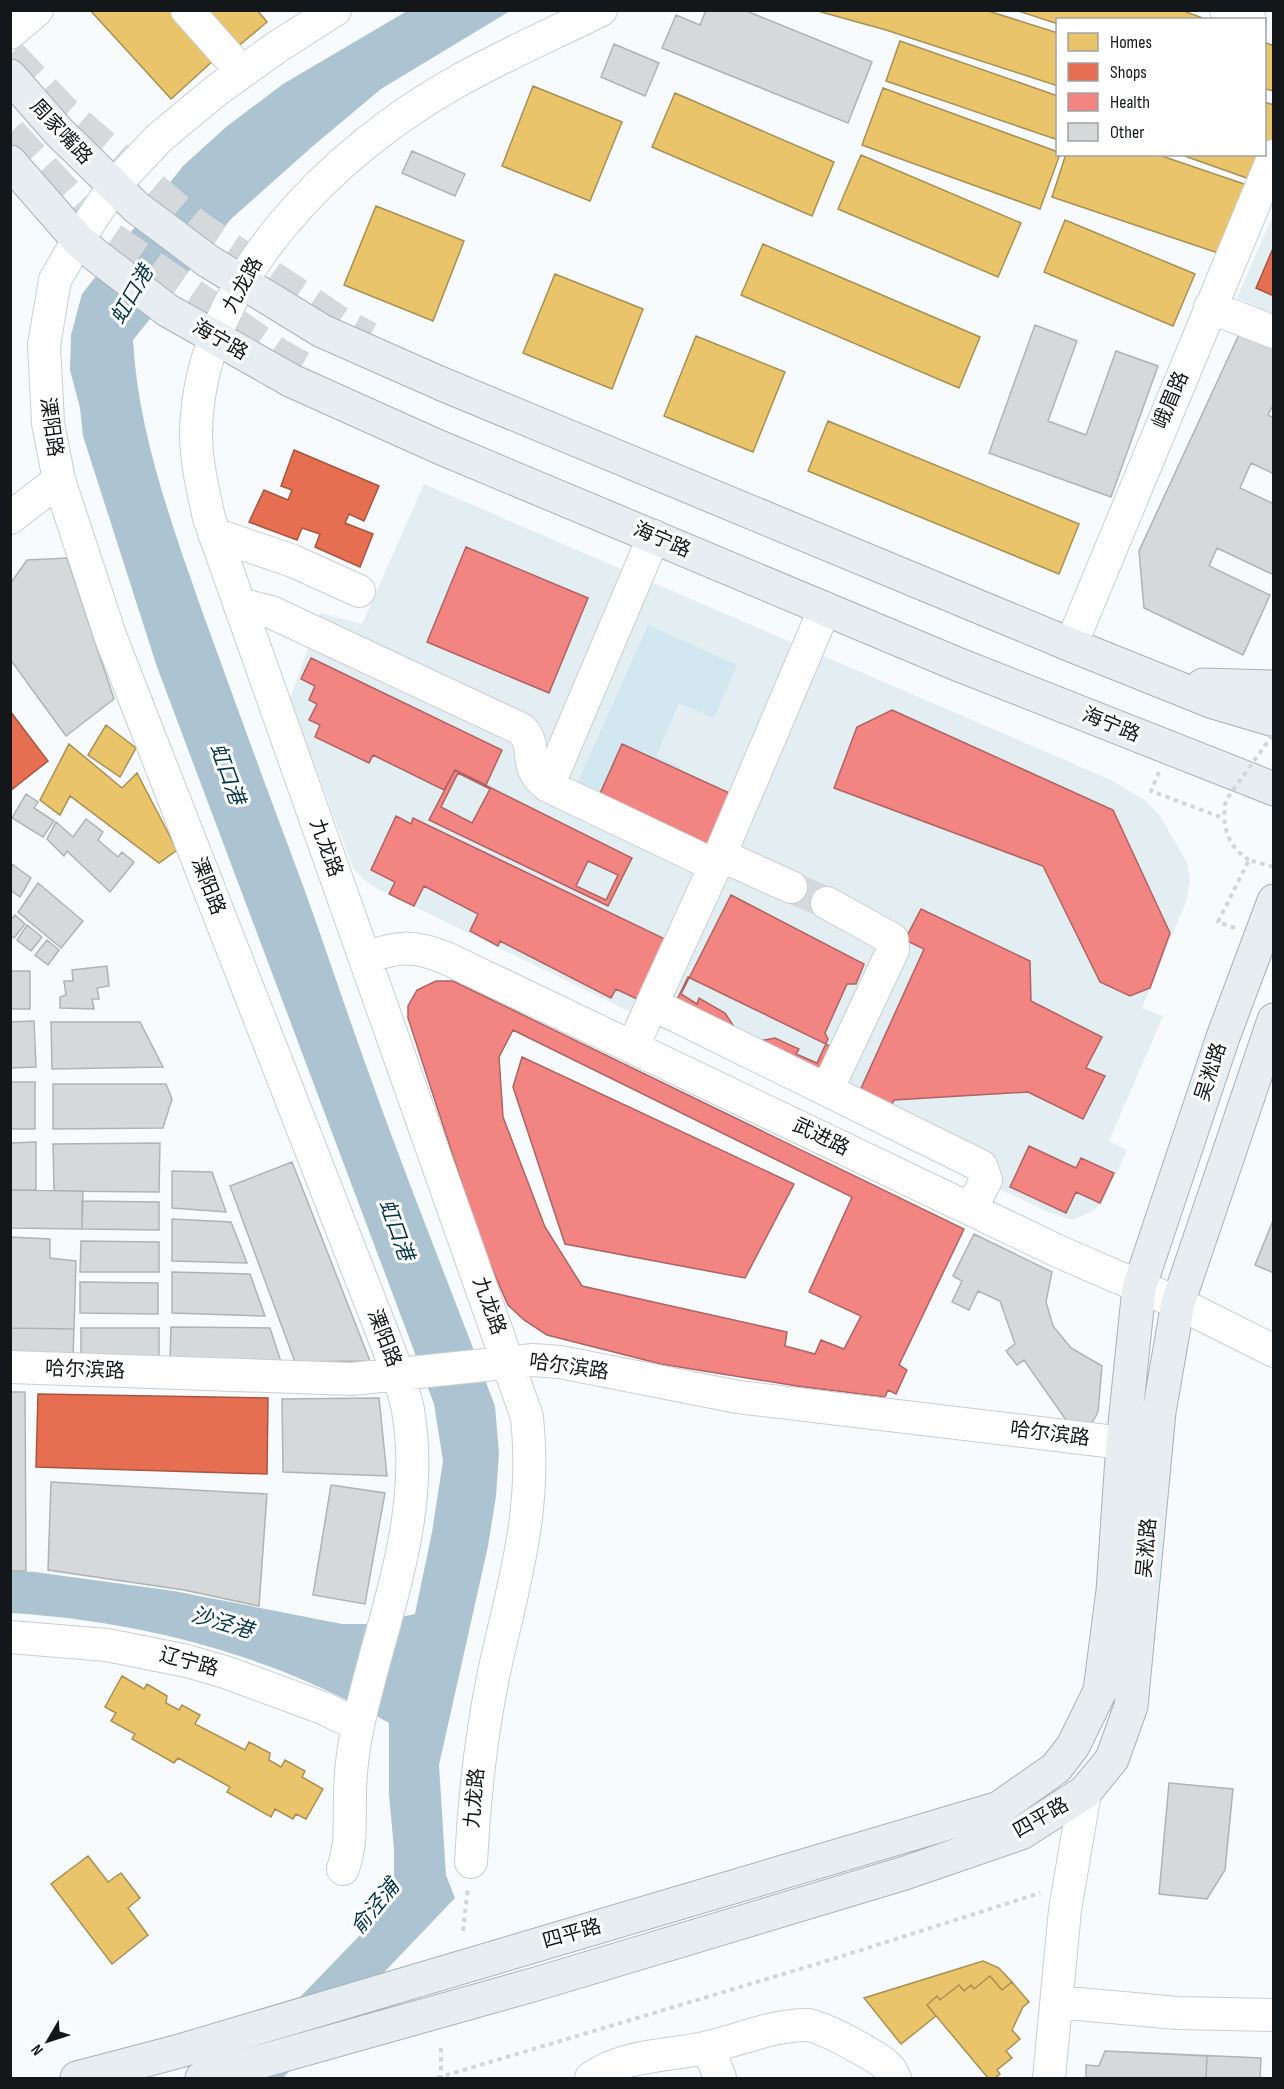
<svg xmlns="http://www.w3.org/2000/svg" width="1284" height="2089" font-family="'Sofia Sans Condensed','Noto Sans SC',sans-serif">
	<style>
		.built { fill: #e3eef3 }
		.green { fill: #d3e7f1 }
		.water { fill: #acc4d1 }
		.homes { fill: #e9c46a; stroke: #a99052; stroke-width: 1.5 }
		.shops { fill: #e76f51; stroke: #a85540; stroke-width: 1.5 }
		.health { fill: #f28482; stroke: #af6362; stroke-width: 1.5; fill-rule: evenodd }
		.building { fill: #d6d9da; stroke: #b0b3b4; stroke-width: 1.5 }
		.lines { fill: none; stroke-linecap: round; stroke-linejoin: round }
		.minor-tunnel { stroke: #d6d9db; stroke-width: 32; stroke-dasharray: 32 16; stroke-linecap: butt }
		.highway-tunnel { stroke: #d6d9db; stroke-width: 33; stroke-dasharray: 33 16; stroke-linecap: butt }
		.minor-casing { stroke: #cbcecf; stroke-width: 34 }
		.major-casing { stroke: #a7b2b8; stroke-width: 35 }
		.path { stroke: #d4d5d5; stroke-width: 4; stroke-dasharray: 4.5 4.5; stroke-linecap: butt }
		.minor { stroke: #fefeff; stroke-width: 32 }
		.major { stroke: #e7edf0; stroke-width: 33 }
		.path-bridge { stroke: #d4d5d5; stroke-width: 4; stroke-dasharray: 4.5 4.5; stroke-linecap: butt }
		.labels { text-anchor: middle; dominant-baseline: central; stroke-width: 6; stroke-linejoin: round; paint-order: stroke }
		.street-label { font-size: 20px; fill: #141719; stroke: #fff }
		.water-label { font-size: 21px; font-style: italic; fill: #023447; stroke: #fff }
	</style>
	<rect width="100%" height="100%" fill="#f8fbfd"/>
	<path class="built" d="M1273,215v99l-36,-16z
		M424,484l685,295 36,21 16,17 26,46 3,16 -3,20 -45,109 21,8 -54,125 18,9 -23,50 -11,11 -21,9 -24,-8 -305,-145 -369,-180 -11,-8 -10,-11 -63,-169 30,-86 42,11z"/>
	<path class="green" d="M648,625l89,40 -23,53 -35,-15 -23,53 25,11 -28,64 -81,-36z"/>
	<path class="water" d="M407,11h103l-129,78 -68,57 -82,73 -98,121c5,92 38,182 68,268 29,80 58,160 88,240 31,81 57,164 87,245 38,105 80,209 119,313l4,47 -3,43 -8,50 -49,219 7,110 9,23 -172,180h-61l140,-145 18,-21 14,-25v-38l-5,-54v-72c-114,-67 -247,-102 -378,-110l-1,-42 25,1 139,19 168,33h24l49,-10 17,-82 11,-71 -9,-57 -277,-737 -74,-231 -3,-28 -10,-38 1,-35 11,-41 101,-128 43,-39 57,-43z"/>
	<path class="homes" d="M90,10h80l45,49 -44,40z
		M202,10h55l10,12 -31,26z
		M814,10h171l73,23v53l-172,-56z
		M1015,10h166l27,10h-150v4z
		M900,41l158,55v44l-172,-59z
		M1264,42l10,4v45l-10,-2z
		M533,86l89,36 -32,79 -88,-35z
		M883,88l175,64 2,2 -20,55 -178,-64z
		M675,93l159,69 -22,54 -160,-69z
		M1264,102l10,3v34l-16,43 -79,-28h85z
		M1066,154h90l91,31 -23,70 -172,-58z
		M861,155l160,68 -23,54 -160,-68z
		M376,206l88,35 -31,80 -89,-36z
		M1065,220l130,54 -22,52 -129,-54z
		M763,244l217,93 -21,51 -218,-93z
		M555,274l88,35 -31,80 -89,-36z
		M696,336l89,36 -32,80 -89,-36z
		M828,421l251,103 -20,50 -251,-103z
		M106,725l30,23 -16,29 -32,-22z
		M69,744l53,44 15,-15 40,77 -18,13 -89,-67 -10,19 -20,-15z
		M122,1676l22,13 3,-5 20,12 -1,7 13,7 3,-5 18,10 -5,9 50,26 4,-8 21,11 -1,7 12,7 4,-7 20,11 -3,6 21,12 -17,30 -10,-5 -3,5 -18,-10 -4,8 -44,-25 3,-5 -52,-29 -4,5 -42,-24 3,-5 -24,-13 5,-8 -11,-6z
		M88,1856l20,26 13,-9 19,25 -12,10 20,27 -36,29 -61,-80z
		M983,1961l16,7 13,14 -10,8 -12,-14 -16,13 -3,-4 -7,6 -5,-6 -19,15 -3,-4 -10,9 9,11 -35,28 -37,-46z
		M990,1976l12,14 10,-8 17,20 -6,5 -11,23 8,9 -14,12 6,7 -15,12 3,4 -5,4h-7l-61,-73 10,-9 3,4 19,-15 5,6 7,-6 3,4z"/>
	<path class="shops" d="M1274,246v50l-18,-8z
		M294,450l85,36 -15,35 -15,-7 -4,9 28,11 -13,33 -45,-20 5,-13 -18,-6 -5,12 -48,-18 15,-32 24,10 4,-10 -11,-4z
		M10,711l38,50 -38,30z
		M38,1394l230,4 -1,76 -231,-7z"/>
	<path class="health" d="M466,547l122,51 -39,95 -122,-51z
		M311,658l191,92 -16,35 -31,-15 -11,20 -71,-35 -4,8 -54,-26 5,-12 -11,-5 8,-16 -8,-4 6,-14 -14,-7z
		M892,710l221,100 57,123 -20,55 -20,8 -30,-14 -57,-116 -209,-78 23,-61z
		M622,744l136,62 -28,61 -135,-62z
		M455,770l177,88 -24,48 -179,-86z
		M458,773l32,16 -18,34 -31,-16z
		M396,816l15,8 2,-6 254,122 -28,60 -23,-11 -5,9 -111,-57 -2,5 -28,-15 8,-17 -54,-28 -10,20 -25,-12 6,-12 -24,-12z
		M588,861l30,14 -12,25 -30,-14z
		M731,895l133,69 -8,20h-9l-22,49 3,6 -11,24 -21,-9 3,-5 -24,-11 -16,3 -21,-8 -13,-20 -26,-15 -2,6 -16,-10z
		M921,909l109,52 1,40 71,36 -16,31 19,8 -22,43 -55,-27 -134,8 -5,12 -31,-17 66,-146 -19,-9z
		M688,977l142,69 -15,31 -142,-69z
		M436,981h17l511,248 -65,136 8,5 -11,24 -8,-4 -3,7 -88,-11 -136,-22 -114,-29 -23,-15 -16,-15 -25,-57 -75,-230v-12l9,-16zM513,1030l339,167 -43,95 52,24 -17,33 -23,-9 -6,14 -30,-8 2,-14 -205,-46 -37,-59 -42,-110 -4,-60z
		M522,1057l272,127 -49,94 -180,-34 -52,-157z
		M1029,1146l47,22 5,-10 33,15 -14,30 -24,-11 -10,21 -56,-26z"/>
	<path class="building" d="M706,10h38l128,52 -24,61 -186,-75 14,-33 24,10z
		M614,44l45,19 -14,33 -44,-19z
		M412,151l53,23 -10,22 -53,-23z
		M1035,325l42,16 -29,80 38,14 30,-84 42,15 -47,131 -122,-44z
		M1242,328l32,15v60l-6,12 6,3v56l-23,-11 -11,25 34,16v71l-57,-27 -8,18 61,29 -27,60 -99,-47 -5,-57z
		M67,558l47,141 -48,37 -56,-77v-75l17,-24z
		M26,794l12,8 -4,6 20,13 -11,16 -31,-19z
		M86,819l17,13 -5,8 20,17 4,-5 12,10 -24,30 -43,-41 -3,5 -17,-17 9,-17 17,15z
		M12,864l19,14 -11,19 -10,-7z
		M38,883l45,38 -22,27 -43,-36z
		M15,915l10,9 -11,14 -4,-3v-14z
		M27,925l15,12 -11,14 -14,-11z
		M47,940l12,10 -11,15 -13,-10z
		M107,966l2,20 -12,2 2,11h-7l2,10 -34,-1v-11l6,-2 -2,-14h9l-1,-11z
		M10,971h20v38h-20z
		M34,1021l2,46 -26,1v-46z
		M51,1022h89l23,45 -111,2z
		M10,1082h25v47h-25z
		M53,1084h113l6,15 -9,29 -110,1z
		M36,1142v48h-26v-47z
		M160,1143l-1,49 -105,-1 -1,-47z
		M292,1162l78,199 -75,1 -65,-176z
		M172,1171l40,1 14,40 -54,-4z
		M10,1190l73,1 -1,38 -72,-1z
		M82,1201l77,1v28l-77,-1z
		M1274,1218v55l-19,-8z
		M172,1219l59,3 16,41 -75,-2z
		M974,1234l78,38 -6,30 7,24 18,22 31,18 -4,46 -10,18 -17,-3 -47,-67 -7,5 -11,-14 9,-7 -15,-43 -22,-10 -9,19 -17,-8 10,-21 -9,-5z
		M10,1237l40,2v19l26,3 -2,68 -64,-1z
		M81,1241l78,1v30h-79z
		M172,1272l78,2 15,42 -93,-3z
		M80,1282l78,1v31l-78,-1z
		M171,1327l99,1 11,34 -111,-3z
		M10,1328l64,1 -1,28 -63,-2z
		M81,1328h78v31l-78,-1z
		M10,1392h15l1,179h-16z
		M379,1398l8,78 -104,-4 -1,-73z
		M51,1482l216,12 -8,112 -75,-16 -136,-20z
		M331,1485l54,8 -20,111 -52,-9z
		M1169,1783l64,6 -8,81 -18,29 -48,-5z
		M1105,2051l102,5 -1,22h-120v-13l13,1z
		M1105,2051l156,7 -1,20h-174v-13l13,1z"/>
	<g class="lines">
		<path class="minor-tunnel" d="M791,887l36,16"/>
		<path class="highway-tunnel" d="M10,55l55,58 131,113 144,97 29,15
			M10,133l92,99 177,123 33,18"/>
		<g class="minor-casing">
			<path id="minor" d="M187,10l55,62
				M335,10l-58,37 -60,43 -58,48 -46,49 -35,53 -23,40 -11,65 4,78 11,57 52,158 273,699c9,24 19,48 24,73 19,109 -28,212 -50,316 -5,23 -8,49 -8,72 -1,28 2,44 -7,71
				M1226,10l24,10
				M10,33l27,-23
				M1210,307l64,25
				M10,518l49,-38
				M214,534l79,27 66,30
				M239,604l32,8 250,117c18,17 0,37 27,57l168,80
				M1071,645l203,-489
				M548,786l106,-250
				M720,855l71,32
				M827,903l65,36 1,11 -66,140
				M365,958c32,-12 49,-13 81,0l616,295 116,50 96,48
				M652,1004l329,162 5,14 -15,29
				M633,1046l87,-191 105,-247
				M10,1367l342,12 181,-19 27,2 178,35 385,46
				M10,1637l97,8 80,16 38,11 98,36 35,17
				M471,1862c3,-64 10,-126 23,-190 20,-90 43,-160 33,-255l-318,-899c-6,-28 -13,-56 -13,-85 2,-151 138,-283 262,-352 46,-26 95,-47 143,-71
				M1057,2002l120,11 97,2
				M708,2047l12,31
				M591,2078c36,-25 77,-21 118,-31 33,-8 64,-22 98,-22 13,0 72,32 81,42 3,2 5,8 7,11
				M1049,2078l16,-168 20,-118"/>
		</g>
		<g class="major-casing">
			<path id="major" d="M10,76l49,56 77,75 72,54 114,70 120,53 629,261 142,57 61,18
				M10,162l68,78 15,13 74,57 125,71 147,66 518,217 317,125
				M1203,685l71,2
				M77,2078l99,-26 823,-244 57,-40 17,-22 27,-55 13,-100 10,-148 16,-155 84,-251 51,-136
				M202,2078l334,-94 369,-111 116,-40 64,-41 27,-33 19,-53 28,-294 19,-109 96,-283"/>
		</g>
		<path class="path" d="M1159,772l-8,19 72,27
			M1235,928l-17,-6 31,-62 25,7
			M463,1931l5,-44
			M441,2048v29
			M437,2078l393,-118 210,-67"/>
		<use href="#minor" class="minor"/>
		<use href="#major" class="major"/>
		<path class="path-bridge" d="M1249,860c-22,-14 -28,-35 -23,-60l48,-67"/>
	</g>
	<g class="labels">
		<g class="street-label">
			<text transform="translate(61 132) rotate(47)">周家嘴路</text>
			<text transform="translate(243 285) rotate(-61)">九龙路</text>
			<text transform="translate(220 340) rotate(30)">海宁路</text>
			<text transform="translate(1171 400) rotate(-67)">峨眉路</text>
			<text transform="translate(51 427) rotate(82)">溧阳路</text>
			<text transform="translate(662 540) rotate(23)">海宁路</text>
			<text transform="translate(1111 725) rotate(22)">海宁路</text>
			<text transform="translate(326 848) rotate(70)">九龙路</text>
			<text transform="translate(208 886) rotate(69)">溧阳路</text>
			<text transform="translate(1211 1072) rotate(-72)">吴淞路</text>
			<text transform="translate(821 1137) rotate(26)">武进路</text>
			<text transform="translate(489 1306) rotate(70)">九龙路</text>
			<text transform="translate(384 1338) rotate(69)">溧阳路</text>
			<text transform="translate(569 1367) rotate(8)">哈尔滨路</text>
			<text transform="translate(85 1370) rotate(2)">哈尔滨路</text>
			<text transform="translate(1050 1434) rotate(7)">哈尔滨路</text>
			<text transform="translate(1147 1548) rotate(-85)">吴淞路</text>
			<text transform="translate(189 1662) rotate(15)">辽宁路</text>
			<text transform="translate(475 1798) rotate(-85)">九龙路</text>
			<text transform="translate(1041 1818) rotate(-30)">四平路</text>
			<text transform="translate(572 1934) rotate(-16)">四平路</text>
		</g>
		<g class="water-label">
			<text transform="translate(132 295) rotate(-60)">虹口港</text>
			<text transform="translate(227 774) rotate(70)">虹口港</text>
			<text transform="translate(396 1230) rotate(70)">虹口港</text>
			<text transform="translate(222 1623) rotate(16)">沙泾港</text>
			<text transform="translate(375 1907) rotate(-51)">俞泾浦</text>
		</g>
	</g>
	<rect width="1284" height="2089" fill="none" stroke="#141719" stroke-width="24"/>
	<rect x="1056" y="18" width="210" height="138" fill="#ffffff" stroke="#a1a2a3" stroke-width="1.5"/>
	<rect x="1068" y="33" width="30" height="18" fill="#e9c46a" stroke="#a1a2a3" stroke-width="1.5"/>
	<text x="1110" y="48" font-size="18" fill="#141719">Homes</text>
	<rect x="1068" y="63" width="30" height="18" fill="#e76f51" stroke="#a1a2a3" stroke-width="1.5"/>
	<text x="1110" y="78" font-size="18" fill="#141719">Shops</text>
	<rect x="1068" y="93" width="30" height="18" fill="#f28482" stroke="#a1a2a3" stroke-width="1.5"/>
	<text x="1110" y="108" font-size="18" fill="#141719">Health</text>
	<rect x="1068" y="123" width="30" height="18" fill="#d6d9da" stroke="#a1a2a3" stroke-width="1.5"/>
	<text x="1110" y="138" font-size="18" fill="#141719">Other</text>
	<g transform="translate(48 2041) rotate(231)" stroke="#ffffff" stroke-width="4.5" paint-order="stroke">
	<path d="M0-4.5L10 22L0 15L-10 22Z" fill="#141719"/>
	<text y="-9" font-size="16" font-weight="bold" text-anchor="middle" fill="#141719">N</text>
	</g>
</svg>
